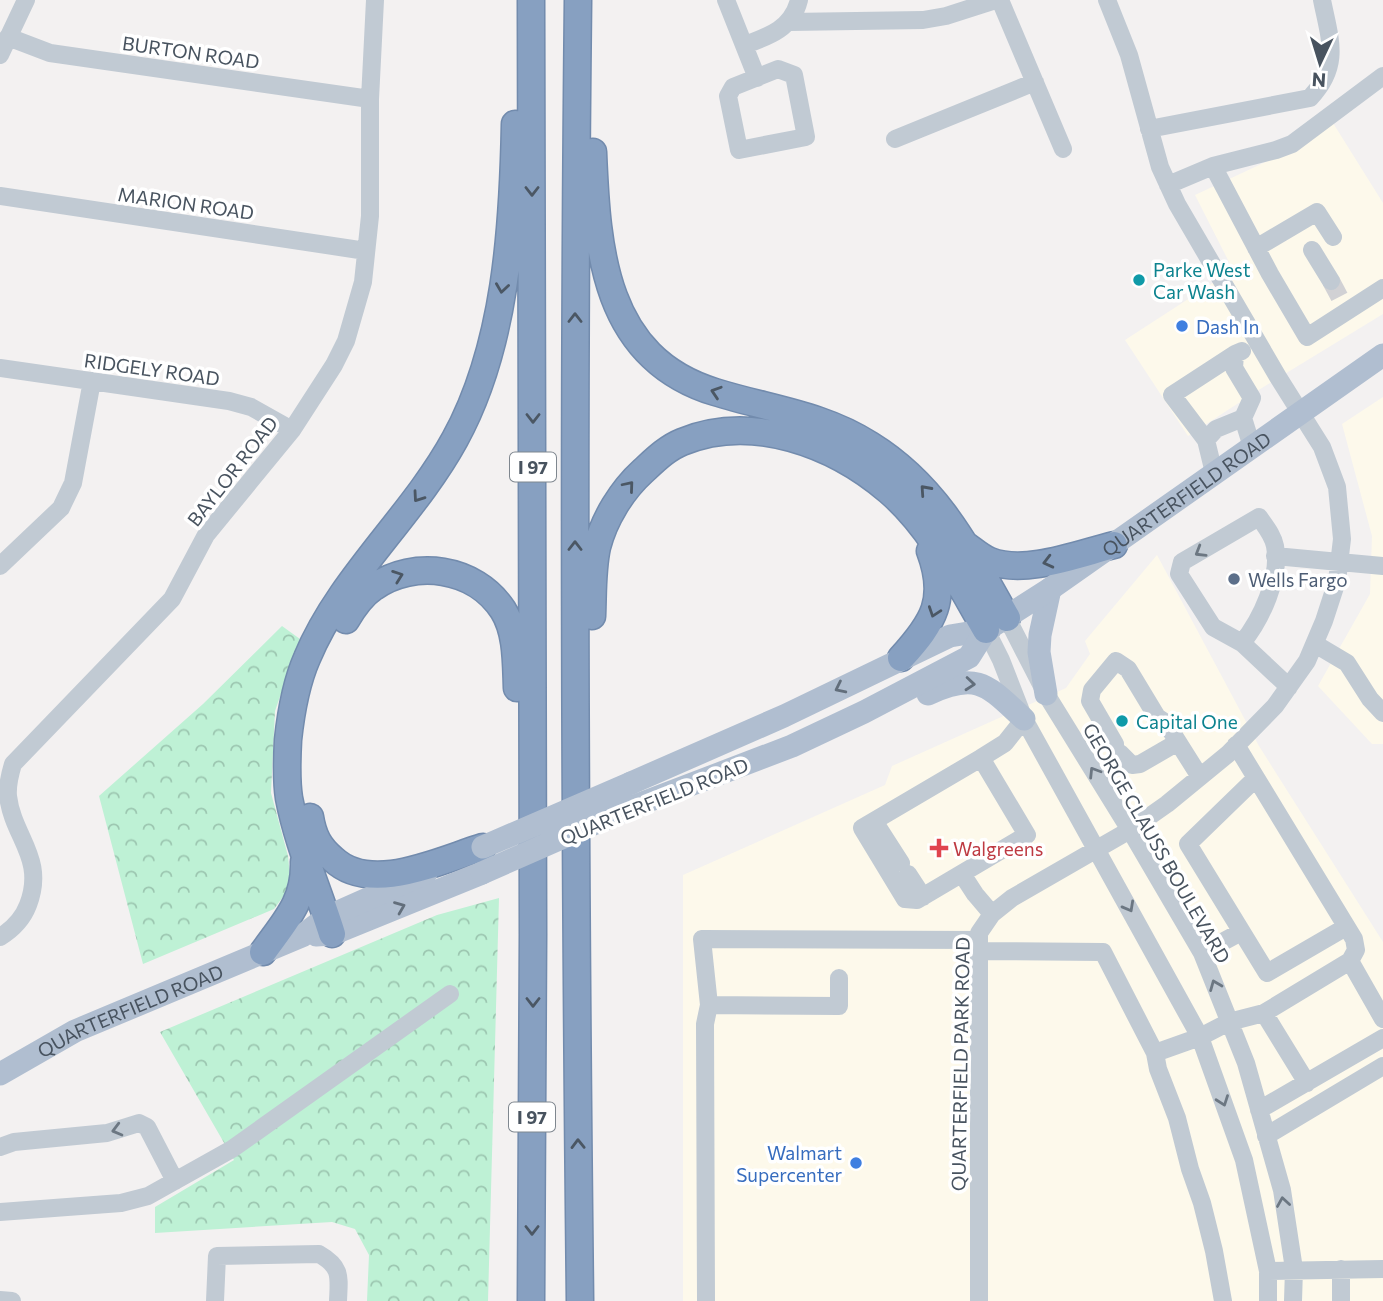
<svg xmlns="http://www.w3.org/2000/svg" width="1383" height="1301" font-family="Commissioner,sans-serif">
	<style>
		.commercial { fill: #fdf9eb }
		.forest { fill: url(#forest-crowns) }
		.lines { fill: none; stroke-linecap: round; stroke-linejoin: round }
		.minor-tunnel { stroke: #d1d1d4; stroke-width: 18; stroke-dasharray: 18 9; stroke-linecap: butt }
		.highway-casing { stroke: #728bad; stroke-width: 29 }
		.minor { stroke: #c1cad3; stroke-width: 18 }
		.major { stroke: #b0bed0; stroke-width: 23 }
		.highway { stroke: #87a0c1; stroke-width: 26 }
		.major-bridge { stroke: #b0bed0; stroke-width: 23 }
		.oneway { stroke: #4b5764 }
		.oneway2 { stroke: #6c7782 }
		.oneway3 { stroke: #626e7b }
		.culture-dot { fill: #0f9aa8; stroke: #fff; stroke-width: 2.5 }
		.shop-dot { fill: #3f7fe0; stroke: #fff; stroke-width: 2.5 }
		.service-dot { fill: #5c6f8a; stroke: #fff; stroke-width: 2.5 }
		.health-dot { fill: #e0444e; stroke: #fff; stroke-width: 2.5 }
		.labels { text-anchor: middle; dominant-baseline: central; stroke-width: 7; stroke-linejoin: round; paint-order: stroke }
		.shield { fill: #fff; stroke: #7f878f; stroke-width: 2 }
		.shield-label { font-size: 18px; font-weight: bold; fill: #48535f }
		.street-label { font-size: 19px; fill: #48535f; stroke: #fff }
		.culture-label { font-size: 19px; fill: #0d838f; stroke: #fff; text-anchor: start }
		.shop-label { font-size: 19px; fill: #366cbe; stroke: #fff; text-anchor: start }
		.service-label { font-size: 19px; fill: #4e5e75; stroke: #fff; text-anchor: start }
		.health-label { font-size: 19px; fill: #be3a42; stroke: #fff; text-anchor: start }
	</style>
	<defs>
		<pattern id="forest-crowns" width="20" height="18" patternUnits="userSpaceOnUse" patternTransform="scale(1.75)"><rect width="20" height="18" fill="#bef1d5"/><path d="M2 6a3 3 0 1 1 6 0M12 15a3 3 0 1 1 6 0" fill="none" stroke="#9cc6b0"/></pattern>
	</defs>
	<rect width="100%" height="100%" fill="#f3f1f1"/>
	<path class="commercial" d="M1333,123l50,80v111l-126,77 -69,45 -63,-96 108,-70 -38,-75 81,-38z
		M1383,397v347h-11l-54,-58 52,-92 2,-58 -30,-112z
		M1157,555l102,191 124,196v359h-700v-426l202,-90 7,-19 174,-78 24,-34 -5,-13z"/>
	<path class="forest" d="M282,626l18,13 -25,72 -4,82 17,63 3,30 -17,23 -131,55 -44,-168 104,-92z
		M499,898l-11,403h-121l2,-46 -14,-26 -23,-7 -177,11v-26l79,-47 -74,-128 277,-117z"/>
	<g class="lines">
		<path class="minor-tunnel" d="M1331,281l9,17"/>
		<g class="highway-casing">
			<path id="highway" d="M531,0l2,934 -2,367
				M578,0c-5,434 -3,867 2,1301
				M593,152c4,99 11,206 122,240 54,17 107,22 155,53 68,42 99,106 137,173
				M967,546c7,5 15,12 23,15 35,14 88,-7 124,-16
				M592,616c1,-22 0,-46 5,-69 7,-28 25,-57 46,-76 12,-11 24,-23 39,-29 70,-29 152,2 207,49 43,37 69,91 97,139
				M346,620c7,-12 16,-25 28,-33 40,-28 101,-20 129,23 14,22 13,53 14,78
				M901,658c33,-36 47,-59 29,-107
				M310,817c3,19 9,30 23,42 38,36 107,1 150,-12
				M332,934c-14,-45 -34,-89 -43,-136 -3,-19 -2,-39 -1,-58 3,-28 8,-57 19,-82 33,-80 106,-142 148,-219 51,-93 58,-211 60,-315
				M263,952c22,-31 42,-50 41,-90"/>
		</g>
		<path class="minor" d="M726,0l31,78
			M1000,0l63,149
			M789,22l134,-2 23,-4 50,-16
			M8,37l42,16 320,46
			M745,45c25,-9 47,-17 54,-45
			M0,55l26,-55
			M778,69l16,6 12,62 -67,13 -11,-54 5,-9z
			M1149,129l161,-31c31,-33 20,-58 12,-98
			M895,139l140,-57
			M1213,166l57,108 37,63 76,-49
			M1168,185l45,-19 63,-16 16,-6 91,-68
			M0,196l366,55
			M1256,248l61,-36 16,25
			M1312,250l19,31
			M1242,351l-7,3 -1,14 18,30 -9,20 9,29
			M0,368l229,33 22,6 41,23
			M1206,440l-34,-45 63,-41
			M1214,473l-8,-33 10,-11 27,-11
			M1275,556l108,10
			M0,566l61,-58 12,-25 19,-102
			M1007,618l39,76 84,136 72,123 44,110 36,127 12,79 -1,32
			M986,630l15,30 23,59 176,318 44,123 24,111v30
			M1242,643c19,-23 39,-66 33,-97 -2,-11 -10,-20 -16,-29l-77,45 -3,12 34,53 29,16 47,44
			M1315,644l32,19 23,36 13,14
			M1115,744l-25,-43 2,-11 24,-29 12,8 29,48 9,6 34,54
			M1236,745l118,194 2,11 -6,11
			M1120,753l12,12 8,-1 38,-22
			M981,758l46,77 -110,65 -12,-1 -43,-71z
			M981,758l24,-15 19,-24
			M1256,778l-68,66 79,129 79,-46
			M874,821l27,42
			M908,874l15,23
			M962,874l13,20 17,20
			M0,937c13,-8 23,-19 28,-32 18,-47 -15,-67 -20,-109 -1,-11 2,-22 5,-32l159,-165 34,-64 86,-105 42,-65 12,-24 17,-59 7,-66v-117l5,-99
			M979,951l124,1 52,101 3,16 19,49 13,51 12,34 12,48 9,50
			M1202,953l39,-21
			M709,1005l130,1v-28
			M1264,1013l43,70
			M1155,1053l45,-16 29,-15 35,-9 86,-52 33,58
			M1259,1110l124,-72
			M1266,1136l117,-70
			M0,1147l14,-5 93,-9 32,-10 8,4 28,54
			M0,1212l121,-9 27,-7 84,-47 218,-155
			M1341,1269v32
			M1268,1271l115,-2
			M0,1300l12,1
			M215,1301l2,-45 102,-2c23,13 20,23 19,47
			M706,1301l-1,-277 4,-19 -7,-66 277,1
			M979,1301v-368l13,-19 20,-16 118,-68 37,-26 61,-50 47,-48 32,-45 17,-40 13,-40 5,-42 -5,-52 -15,-40 -44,-70 -101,-173 -17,-37 -31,-112 -22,-55"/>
		<g class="major">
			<path d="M928,694c50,-23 59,-9 96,25"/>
			<path d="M1046,694l-7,-42 1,-17 10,-46"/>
			<path id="s1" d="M631,783l153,-67 166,-80 36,-6 64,-41 333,-234"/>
			<path d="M632,807l160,-61 72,-34 105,-55 17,-27"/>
			<path d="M316,935l16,-1 150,-61"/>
			<path id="s2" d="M0,1074l75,-43 227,-95 25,-19 99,-44"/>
		</g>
		<use href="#highway" class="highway"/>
		<path class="major-bridge" d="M483,847l148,-64
			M482,873l150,-66"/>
	</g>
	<defs><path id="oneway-chevron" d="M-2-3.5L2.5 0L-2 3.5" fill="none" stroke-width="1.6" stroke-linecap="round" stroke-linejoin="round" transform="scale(1.75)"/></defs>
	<g class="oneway">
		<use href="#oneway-chevron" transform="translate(532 191) rotate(90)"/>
		<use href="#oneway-chevron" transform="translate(502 288) rotate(98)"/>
		<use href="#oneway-chevron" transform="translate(575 318) rotate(-90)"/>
		<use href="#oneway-chevron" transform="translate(716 392) rotate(-162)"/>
		<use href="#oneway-chevron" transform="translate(533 418) rotate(90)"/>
		<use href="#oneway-chevron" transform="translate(629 486) rotate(-50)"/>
		<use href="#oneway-chevron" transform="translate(925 490) rotate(-132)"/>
		<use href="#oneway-chevron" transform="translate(418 497) rotate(125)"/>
		<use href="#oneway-chevron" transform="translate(575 546) rotate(-90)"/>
		<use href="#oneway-chevron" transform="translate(1048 562) rotate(166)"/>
		<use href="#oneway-chevron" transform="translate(398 576) rotate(-20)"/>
		<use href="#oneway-chevron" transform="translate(934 612) rotate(109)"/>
		<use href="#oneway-chevron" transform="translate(533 1002) rotate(90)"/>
		<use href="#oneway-chevron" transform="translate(578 1144) rotate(-91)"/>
		<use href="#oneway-chevron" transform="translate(532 1230) rotate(90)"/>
	</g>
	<g class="oneway2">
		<use href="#oneway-chevron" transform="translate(1200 552) rotate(149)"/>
		<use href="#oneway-chevron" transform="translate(1094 772) rotate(-122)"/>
		<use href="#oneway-chevron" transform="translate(1129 907) rotate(61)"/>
		<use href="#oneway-chevron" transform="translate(1215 985) rotate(-112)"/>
		<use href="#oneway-chevron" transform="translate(1223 1101) rotate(70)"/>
		<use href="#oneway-chevron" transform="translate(117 1130) rotate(165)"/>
		<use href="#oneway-chevron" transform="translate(1283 1202) rotate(-99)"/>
	</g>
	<g class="oneway3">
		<use href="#oneway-chevron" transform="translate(970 684) rotate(5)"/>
		<use href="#oneway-chevron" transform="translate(840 688) rotate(154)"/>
		<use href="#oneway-chevron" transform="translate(400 907) rotate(-22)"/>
	</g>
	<g class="culture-dot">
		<circle cx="1139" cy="280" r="7"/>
		<circle cx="1122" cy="721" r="7"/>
	</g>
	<g class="shop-dot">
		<circle cx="1182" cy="326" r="7"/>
		<circle cx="856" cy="1163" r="7"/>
	</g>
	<circle class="service-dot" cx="1234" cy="579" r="7"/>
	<path class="health-dot" d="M935.5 837.5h7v7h7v7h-7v7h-7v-7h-7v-7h7z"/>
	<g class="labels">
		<g class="shield">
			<rect x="510" y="452.5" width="46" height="29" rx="5"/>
			<rect x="509" y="1102.5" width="46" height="29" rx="5"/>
		</g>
		<g class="shield-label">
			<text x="533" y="467">I 97</text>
			<text x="532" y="1117">I 97</text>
		</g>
		<g class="street-label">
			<text transform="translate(191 52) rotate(8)">BURTON ROAD</text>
			<text transform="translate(186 203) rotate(8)">MARION ROAD</text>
			<text transform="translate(152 369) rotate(8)">RIDGELY ROAD</text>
			<text transform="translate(232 471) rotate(-52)">BAYLOR ROAD</text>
			<text stroke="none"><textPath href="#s1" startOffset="630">QUARTERFIELD ROAD</textPath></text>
			<text transform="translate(654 801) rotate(-22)">QUARTERFIELD ROAD</text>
			<text transform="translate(1157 843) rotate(60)">GEORGE CLAUSS BOULEVARD</text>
			<text stroke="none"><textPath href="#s2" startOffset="145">QUARTERFIELD ROAD</textPath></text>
			<text transform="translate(960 1064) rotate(-89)">QUARTERFIELD PARK ROAD</text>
		</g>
		<g class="culture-label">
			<text x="1153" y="269">Parke West<tspan x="1153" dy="22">Car Wash</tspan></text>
			<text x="1136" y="721">Capital One</text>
		</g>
		<g class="shop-label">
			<text x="1196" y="326">Dash In</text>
			<text x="842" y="1152" text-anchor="end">Walmart<tspan x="842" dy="22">Supercenter</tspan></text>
		</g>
		<g class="service-label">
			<text x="1248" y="579">Wells Fargo</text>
		</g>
		<g class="health-label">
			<text x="953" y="848">Walgreens</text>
		</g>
	</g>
	<g transform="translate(1320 63) rotate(184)" stroke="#ffffff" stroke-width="5" paint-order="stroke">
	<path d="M0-5L12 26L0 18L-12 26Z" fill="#48535f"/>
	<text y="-10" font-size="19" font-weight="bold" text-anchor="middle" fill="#48535f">N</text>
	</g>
</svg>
